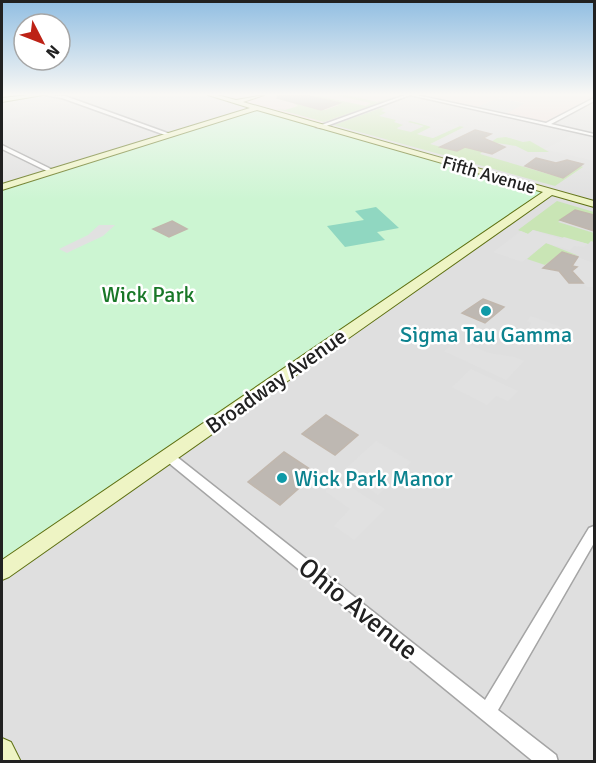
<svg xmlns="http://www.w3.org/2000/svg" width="596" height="763" font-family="Signika,sans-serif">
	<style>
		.residential { fill: #dfdfdf }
		.commercial { fill: #efdddb }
		.grass { fill: #c9e5b5 }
		.park { fill: #ccf5d2 }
		.pitch { fill: #90d7c1 }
		.parking { fill: #e1e1e1 }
		.building { fill: #beb8b2; stroke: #c1b7ad; stroke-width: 1.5 }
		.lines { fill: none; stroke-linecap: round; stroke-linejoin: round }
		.street-casing { stroke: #a5a5a5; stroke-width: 3 }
		.secondary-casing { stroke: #5e7011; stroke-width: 2 }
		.street { fill: #fff; fill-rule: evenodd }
		.secondary { fill: #eef4c4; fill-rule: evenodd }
		.culture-dot { fill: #0f9aa8; stroke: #fff; stroke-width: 2 }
		.labels { text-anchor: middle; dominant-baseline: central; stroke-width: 5; stroke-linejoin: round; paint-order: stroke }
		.far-street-label { font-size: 18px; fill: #212121; stroke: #fff }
		.park-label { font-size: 22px; fill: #187727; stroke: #fff }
		.culture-label { font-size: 22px; fill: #0d838f; stroke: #fff }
		.street-label { font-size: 22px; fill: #212121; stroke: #fff }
		.near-street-label { font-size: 27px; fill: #212121; stroke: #fff }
	</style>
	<rect width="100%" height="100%" fill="#f1efe9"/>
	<path class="residential" d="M40,95h171l47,13 -256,79v-87z
		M408,95l66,13 25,-10 28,6 -22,10 41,11 48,-26v662h-592v-190l547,-379 -230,-65z"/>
	<path class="commercial" d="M211,95h197l-89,32z
		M412,95h182v4l-48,26 -42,-10 21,-12 -26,-5 -25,10z"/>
	<path class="grass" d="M335,95h12l30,7 25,-7 -78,27 -47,-13 8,1 13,-4 -5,-3 32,7 14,-5 -25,-8 4,-1 48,10 5,-3z
		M381,108l5,1 -4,1 5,2 -8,4 17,4 -2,2 9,3 -6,3 1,1 13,3 13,-6 -16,-4 2,-1 20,5 1,2 -13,6 15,4 26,-12 5,1 -34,17 26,7 9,-4 18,4 -3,3 82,24 13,-14 8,3 -28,19 -221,-61z
		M506,137l17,5 7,-1 19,11h-21l-12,-6 -25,-4 6,-4z
		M557,201l37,11v6l-19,-8 -17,12 36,11v9l-3,-1 -3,3 -55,-14 -5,4 -10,-4z
		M546,243l33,13 -17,-4 -17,13 -18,-6z"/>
	<path class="park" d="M258,108l292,84 -548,379v-384z"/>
	<path class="pitch" d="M376,207l23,21 -22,4 8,8 -40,7 -18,-21 37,-6 -9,-9z"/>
	<path class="parking" d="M31,98l15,5 12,-3 7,3 -20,4 4,2 -14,4 -3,-1 10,-3 -14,3 4,2 -30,8v-7l18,-5 -8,-3 3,-2 -5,-2 2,-2z
		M390,107l55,13 -2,2 17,4 -27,12 -16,-4 14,-7 -50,-16z
		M573,135l21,3v23l-50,-12z
		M99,225h16l-12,11 -30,14 -6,3 -8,-4 29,-14z
		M533,230l28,9 3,-2 24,7 -4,3 -10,-1 -4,4 -24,-7 -24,19 -29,-10 28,-21 7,3z
		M577,257l17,6v24h-7l-15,-16 4,-4 -4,-5z
		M531,316l30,11 -8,9 -24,-8 2,-5 -4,-2z
		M458,340l31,13 25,4 10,4 -18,19 -62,-29z
		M471,369l47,22 -10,10 -12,-5 -9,9 -35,-18z
		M376,441l35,21 -33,33 -36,-23z
		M338,479l47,30 -31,31 -20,-14 16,-17 -25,-18z"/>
	<path class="building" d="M277,95h28l35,8 -19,7 -44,-12z
		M475,130l16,4 -8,4 22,9 -13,7 -27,-7 -8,4 -17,-4z
		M536,158l20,5 11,-3 16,4 -20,14 -38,-12z
		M575,210l19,5v16l-34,-11z
		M172,221l15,8 -18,8 -16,-8z
		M562,252l16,5 -6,9 5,1 -5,4 11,12h-14l-10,-12 -16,-3z
		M483,299l21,8 -19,16 -23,-10z
		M326,415l32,20 -23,20 -33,-21z
		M284,452l32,21 -36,32 -32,-23z"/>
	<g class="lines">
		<g class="street-casing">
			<path id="street" d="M45,95l20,1 108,39 -5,1 -106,-38z
				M405,95h11l130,28 48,-25v3l-43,23 43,10v2l-184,-41 -89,33 -5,-1z
				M2,145l53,26 1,1 -5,1 -49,-24z
				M168,452l4,1 313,247 104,-172 5,-2v17l-96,167 58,45 2,7h-24l-370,-303 -2,-3 2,-3z"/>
		</g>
		<g class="secondary-casing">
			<path id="secondary" d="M28,95h15l-41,7v-4z
				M208,95h9l19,5 28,-5 -21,7 351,99v6l-42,-12 -543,382 -7,3v-20l541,-368 -286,-82 -255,80v-6l248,-76z
				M2,738l9,4 10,20h-19z"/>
		</g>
		<use href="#street" class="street"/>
		<use href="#secondary" class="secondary"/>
	</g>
	<linearGradient id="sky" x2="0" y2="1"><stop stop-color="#91bee2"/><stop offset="0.47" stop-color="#f9f8f5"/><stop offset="1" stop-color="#f9f8f5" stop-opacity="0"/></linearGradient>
	<rect width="596" height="201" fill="url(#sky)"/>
	<g class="culture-dot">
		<circle cx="486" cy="311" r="6"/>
		<circle cx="282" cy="478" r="6"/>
	</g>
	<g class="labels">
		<g class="far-street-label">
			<text transform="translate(489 175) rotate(16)">Fifth Avenue</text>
		</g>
		<g class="park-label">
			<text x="148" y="294">Wick Park</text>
		</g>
		<g class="culture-label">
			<text x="486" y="334">Sigma Tau Gamma</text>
			<text x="294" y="478" text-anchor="start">Wick Park Manor</text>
		</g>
		<g class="street-label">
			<text transform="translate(276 381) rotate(-35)">Broadway Avenue</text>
		</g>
		<g class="near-street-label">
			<text transform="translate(358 609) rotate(39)">Ohio Avenue</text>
		</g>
	</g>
	<rect width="596" height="763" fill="none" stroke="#212121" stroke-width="6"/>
	<g transform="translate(42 42) rotate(132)"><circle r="28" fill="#ffffff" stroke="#a6a6a6" stroke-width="1.5"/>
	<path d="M0-4.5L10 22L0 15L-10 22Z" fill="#bd2216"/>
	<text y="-9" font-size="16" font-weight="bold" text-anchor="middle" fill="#212121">N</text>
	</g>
</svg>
